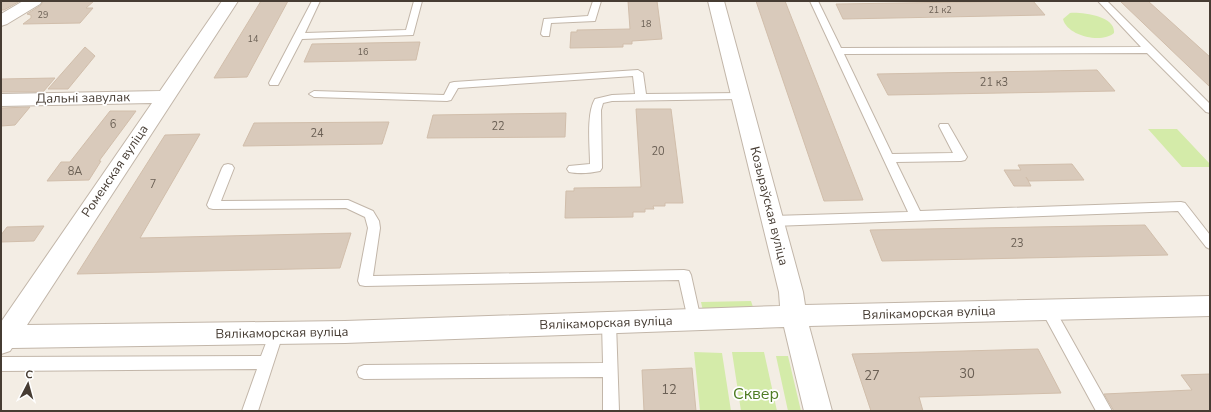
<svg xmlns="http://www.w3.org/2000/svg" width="1211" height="412" font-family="'Nunito Sans',sans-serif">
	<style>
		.green { fill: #d4eba9 }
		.building { fill: #d9cabb; stroke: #d1beab }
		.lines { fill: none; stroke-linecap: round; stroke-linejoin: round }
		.service-casing { stroke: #c2b6a9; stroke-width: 2 }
		.minor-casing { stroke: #c2b6a9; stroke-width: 2 }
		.service { fill: #fff; fill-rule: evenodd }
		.minor { fill: #fff; fill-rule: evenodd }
		.labels { text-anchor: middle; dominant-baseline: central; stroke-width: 3.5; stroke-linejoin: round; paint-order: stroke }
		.far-number-label { font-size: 9px; fill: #6b6055 }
		.number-label { font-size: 11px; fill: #6b6055 }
		.street-label { font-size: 13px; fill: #463c33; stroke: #fff }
		.near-number-label { font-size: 13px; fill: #6b6055 }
		.near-park-label { font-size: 16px; fill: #4e7b23; stroke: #fff }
	</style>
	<rect width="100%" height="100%" fill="#f3ede4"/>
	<path class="green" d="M1070,13c12,-1 46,3 44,20 -12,11 -47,3 -51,-14z
		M1148,129h29l33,35v3h-28z
		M751,301l3,9 -51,1 -2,-9z
		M694,352l28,1 9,58h-31z
		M732,352h32l13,59h-36z
		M776,356h12l13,55h-13z"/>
	<path class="building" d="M1,1h19l-16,9h-3z
		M43,1h51l-8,7h7l-13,15 -57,1 8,-6v-3l-4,-1 14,-9z
		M261,1h27l-41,76 -33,1z
		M628,1h29l5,38 -30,2v3h-9v3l-53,1 1,-16h6v-2l53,-1z
		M756,1h29l78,199 -39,1z
		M1033,1l12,14 -202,4 -7,-15z
		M1120,1h28l62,56v30z
		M420,42l-4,18 -112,2 8,-18z
		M85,47l10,9 -27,33h-20z
		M1097,70l18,21 -227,4 -11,-21z
		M55,78l-12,14h-42v-13z
		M1,107v1l29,-1 -15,18 -14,1z
		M636,109h35l12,94h-18v3h-12l1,3h-9v3h-12v5l-68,1 1,-27h8v-3l67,-1z
		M110,111h26l-37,50h2l-12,19 -42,1 14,-19h9z
		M566,113l-1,24 -138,1 6,-23z
		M389,122l-7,22 -139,2 11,-23z
		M200,134l-60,104 211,-5 -11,35 -263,6 88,-139z
		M1072,164l12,16 -55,1 -3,-4 5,9h-17l-10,-16h17l-3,-5z
		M1145,225l23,30 -286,6 -12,-31z
		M44,226l-10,15 -33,1v-7l6,-8z
		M1038,349l23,44 -142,4 4,14h-52l-19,-57z
		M692,368l4,43h-52l-2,-41z
		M1210,374v37h-96l-10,-17 88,-4 -11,-15z"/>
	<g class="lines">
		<g class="service-casing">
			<path id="service" d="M312,1h8l-15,32 101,-3 8,-29h8l-9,34 -111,4 -24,46h-8l-1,-2z
				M593,1h8l-6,20 -44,2 -2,13h-6l-2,-2 3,-15 44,-3z
				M810,1h8l23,47 300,-1 -43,-46h9l103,103v9l-4,-1 -59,-59 -303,1 48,100 61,-1 -14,-27 1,-2h8l19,33 -2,3 -4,1 -65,1 24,49 261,-9 4,1 25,32v14l-4,-2 -28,-36 -405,15 -4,-2 -2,-3 2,-3 4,-2 135,-4z
				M638,70l5,3 3,21 95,-1 5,3 -5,3 -129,2 -9,2 -2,7 1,58 -2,3c-9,2 -22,3 -31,1l-2,-3 2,-3 21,-2c0,-17 -4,-50 5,-65l17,-4 23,-1 -2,-18 -175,12 -7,12 -4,1 -133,-4 -5,-3 5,-3 130,4 6,-12 4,-1z
				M228,164l4,1 2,3 -13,33 127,-1 25,11 6,10 1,7 -7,48 311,-6 5,1 2,4 10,45 -2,4 -5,2 -5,-2 -10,-44 -314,6 -5,-1 -2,-4 10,-53 -3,-11 -19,-9 -133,1 -4,-1 -2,-3 15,-37 2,-3z
				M1048,304l5,2 59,105h-16l-55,-101 2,-4z
				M609,317l5,2 2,4 3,88h-16v-34l-239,2 -5,-2 -2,-5 2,-5 5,-2 239,-2 -1,-40 2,-4z
				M276,328l5,2 2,4 -25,77h-16l15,-42 -256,2v-14l260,-1 10,-26z"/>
		</g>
		<g class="minor-casing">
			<path id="minor" d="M23,1h19l-2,3 -33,20 -6,2v-12z
				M222,1h16l-211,324 318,-4 435,-15 -1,-14 -71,-291h16l79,291 2,13 405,-9v20l-401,10 23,85h-28l-20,-84 -439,16 -333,5 -2,3 -9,3v-32l151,-219 -151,3v-12l159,-3z"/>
		</g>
		<use href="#service" class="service"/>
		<use href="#minor" class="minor"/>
	</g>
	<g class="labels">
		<g class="far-number-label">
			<text x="940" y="10">21 к2</text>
			<text x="43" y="15">29</text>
			<text x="646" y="24">18</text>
			<text x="253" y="39">14</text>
			<text x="363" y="52">16</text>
		</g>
		<g class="number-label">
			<text x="994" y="82">21 к3</text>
			<text x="113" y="124">6</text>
			<text x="498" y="126">22</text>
			<text x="317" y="133">24</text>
			<text x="658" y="151">20</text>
			<text x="75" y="171">8А</text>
			<text x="153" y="184">7</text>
			<text x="1017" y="243">23</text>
		</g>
		<g class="street-label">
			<text transform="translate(83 98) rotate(-1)">Дальні завулак</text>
			<text transform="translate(115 171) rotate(-56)">Роменская вуліца</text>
			<text transform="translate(769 206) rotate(76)">Козыраўская вуліца</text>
			<text transform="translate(929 313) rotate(-2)">Вялікаморская вуліца</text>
			<text transform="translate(606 323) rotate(-2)">Вялікаморская вуліца</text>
			<text transform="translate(282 333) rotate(-1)">Вялікаморская вуліца</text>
		</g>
		<g class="near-number-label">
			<text x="967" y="374">30</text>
			<text x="872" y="376">27</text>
			<text x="669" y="390">12</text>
		</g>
		<g class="near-park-label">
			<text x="756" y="394">Сквер</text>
		</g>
	</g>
	<rect width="1211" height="412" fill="none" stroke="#463c33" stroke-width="4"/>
	<g transform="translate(28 384) rotate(6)" stroke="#ffffff" stroke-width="3" paint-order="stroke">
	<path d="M0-3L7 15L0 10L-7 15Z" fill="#463c33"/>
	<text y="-6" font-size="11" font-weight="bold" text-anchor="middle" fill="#463c33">С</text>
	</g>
</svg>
